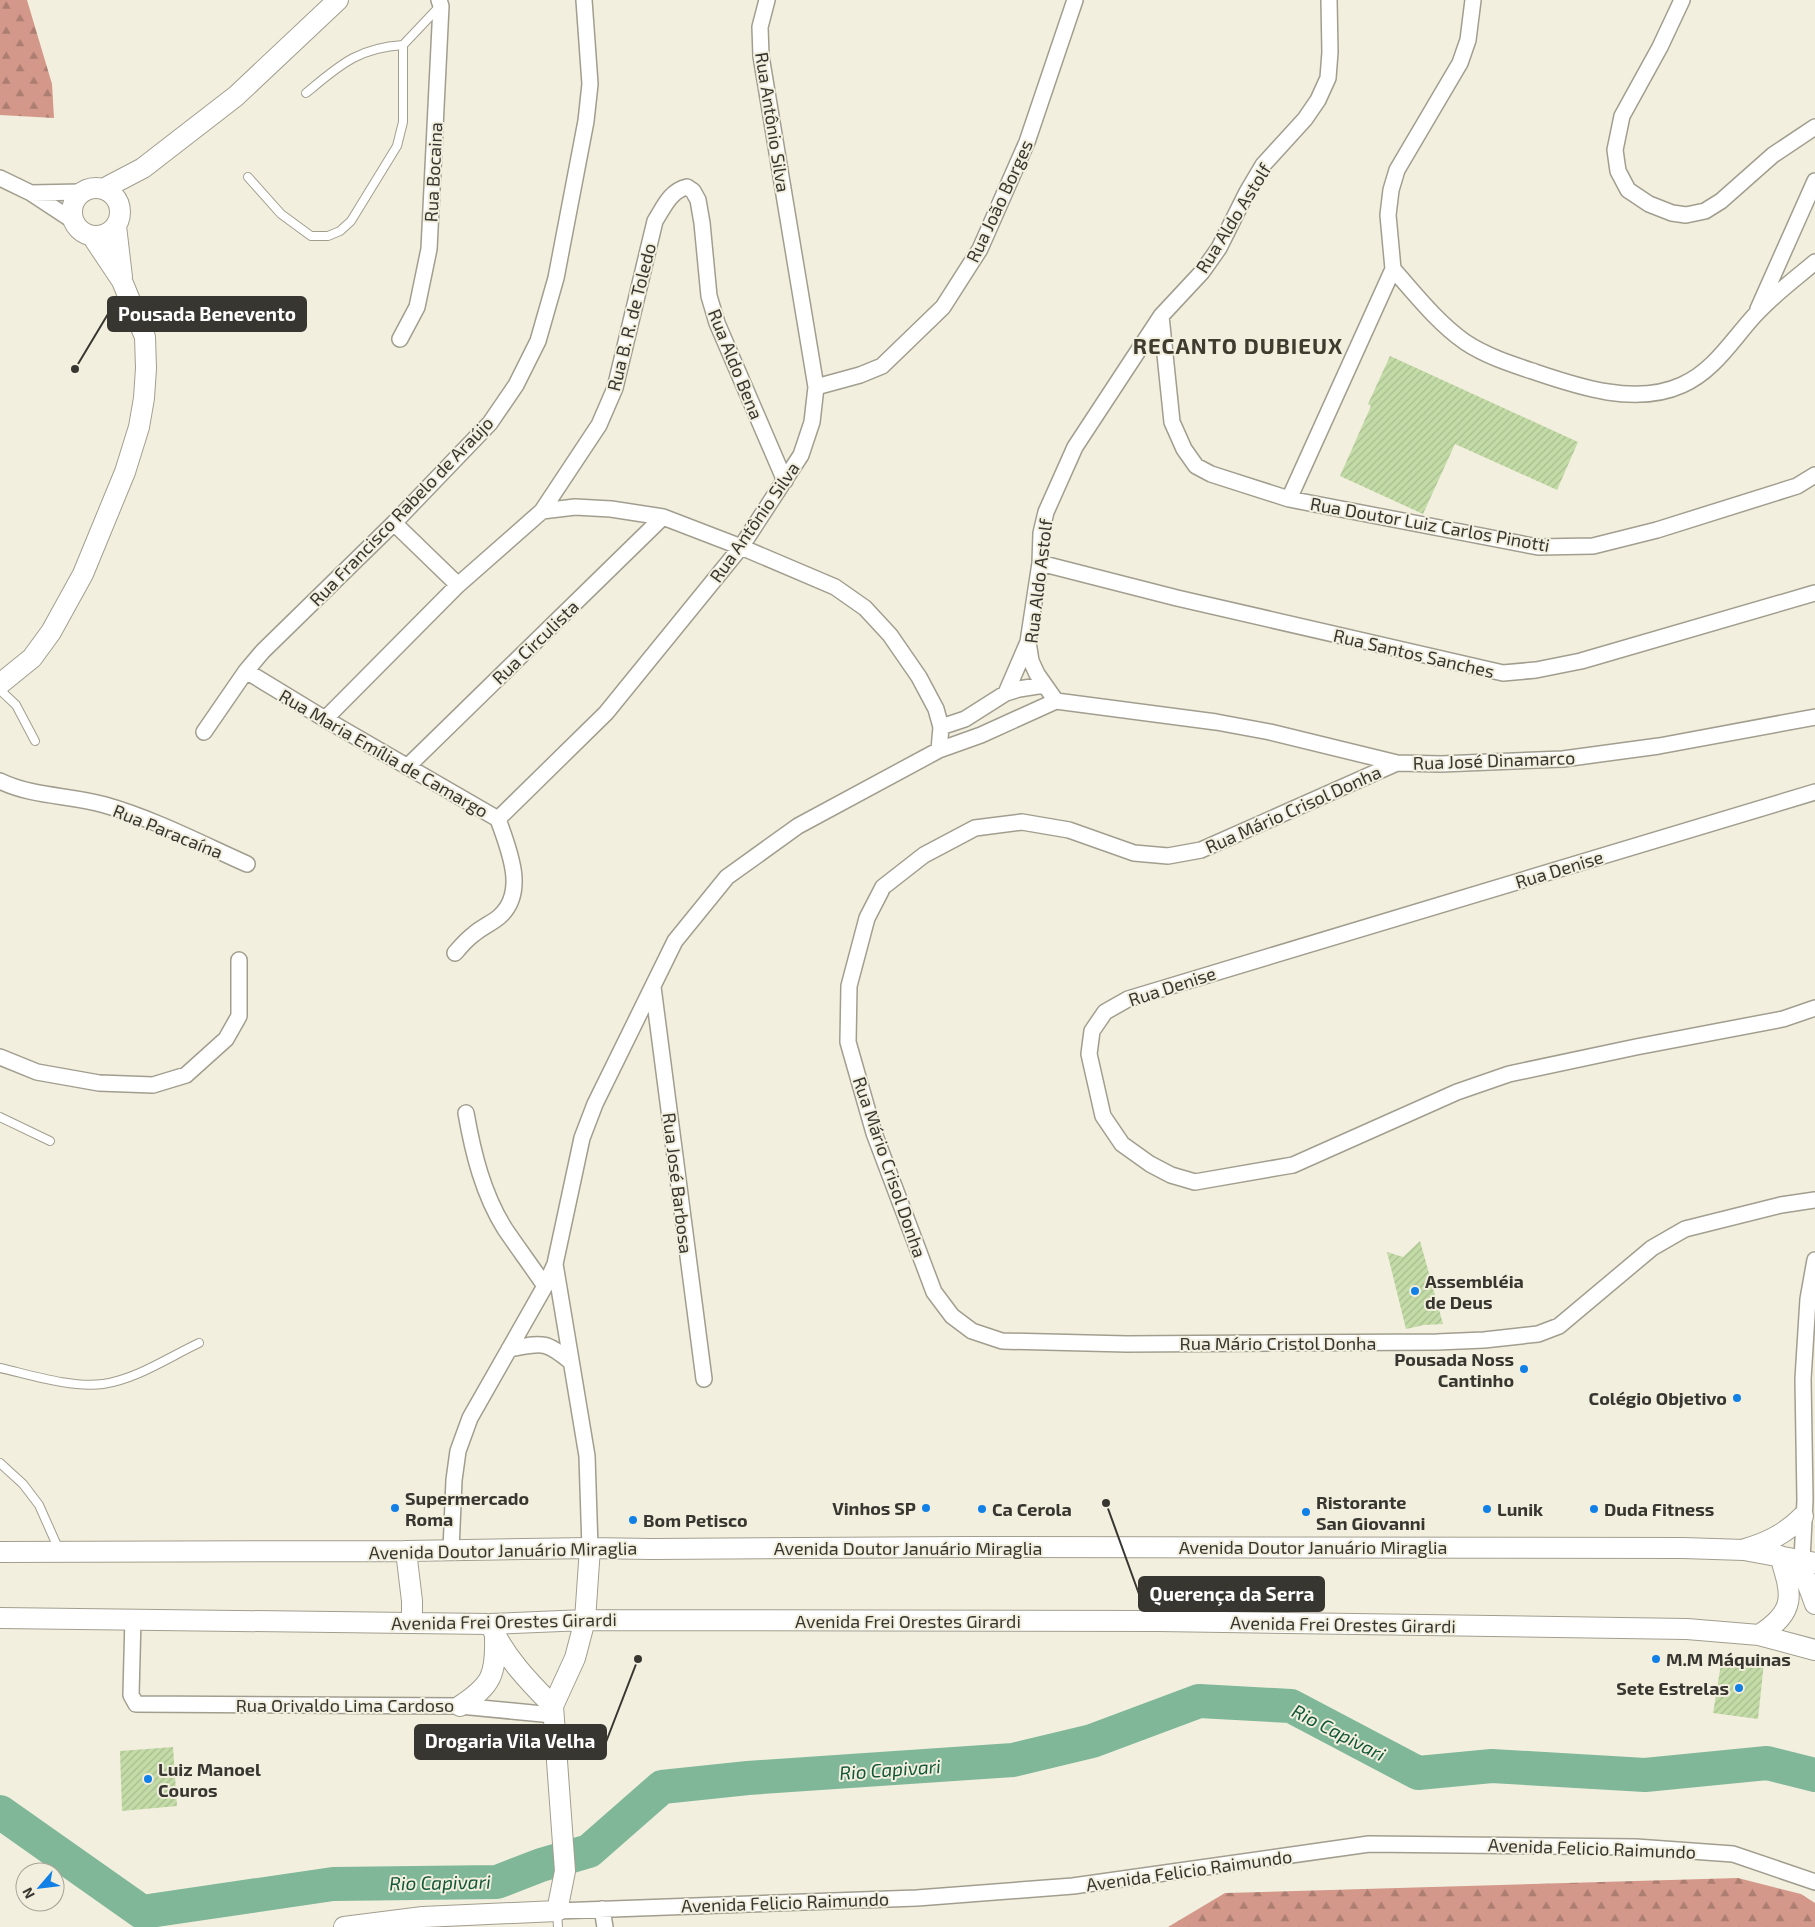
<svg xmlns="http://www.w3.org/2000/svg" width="1815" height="1927" font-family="'Exo 2',sans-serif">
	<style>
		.forest { fill: url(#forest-firs) }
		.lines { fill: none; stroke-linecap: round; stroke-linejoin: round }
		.river { stroke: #7fb798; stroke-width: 34 }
		.building { fill: url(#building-hatch) }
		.lane-casing { stroke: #a29e8f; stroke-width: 10 }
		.street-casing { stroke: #a29e8f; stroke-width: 18 }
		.secondary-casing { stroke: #a29e8f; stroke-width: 22 }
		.lane { stroke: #fff; stroke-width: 8 }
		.street { stroke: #fff; stroke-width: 15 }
		.secondary { stroke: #fff; stroke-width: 20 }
		.poi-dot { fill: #107fe6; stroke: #f2efde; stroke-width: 2 }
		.labels { text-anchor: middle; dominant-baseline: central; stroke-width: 4; stroke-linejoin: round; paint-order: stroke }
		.street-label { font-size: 18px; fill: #383630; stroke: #f2efde }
		.poi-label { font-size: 18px; font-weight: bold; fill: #383630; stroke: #f2efde; text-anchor: start }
		.water-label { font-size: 19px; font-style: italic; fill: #135739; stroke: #f2efde }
		.district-label { font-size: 22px; font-weight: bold; letter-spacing: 1px; fill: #3f3c2f; stroke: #f2efde }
		.leader { fill: none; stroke: #383630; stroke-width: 2 }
		.callout-dot { fill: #383630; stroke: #f2efde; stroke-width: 2 }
		.callout { fill: #383630; stroke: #383630; stroke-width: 2 }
		.callout-label { font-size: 19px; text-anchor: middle; font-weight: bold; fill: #fff }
	</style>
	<defs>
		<pattern id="forest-firs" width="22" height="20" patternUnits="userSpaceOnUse" patternTransform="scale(1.25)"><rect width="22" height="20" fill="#d3988a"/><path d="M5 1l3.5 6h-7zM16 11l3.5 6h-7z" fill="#ac7d71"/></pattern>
		<pattern id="building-hatch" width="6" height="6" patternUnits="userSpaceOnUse" patternTransform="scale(1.25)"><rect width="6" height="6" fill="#c3dba6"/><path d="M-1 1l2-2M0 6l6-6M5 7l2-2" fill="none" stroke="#a8bd8f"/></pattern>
	</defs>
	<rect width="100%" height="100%" fill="#f2efde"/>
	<path class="forest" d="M0,0h27l25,84 2,34 -54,-3z
		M1738,1878l63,16 14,9v24h-647l57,-34z"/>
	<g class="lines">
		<path class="river" d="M0,1812l142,100 191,-28 164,-2 44,-17 48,-14 73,-64 86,-9 265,-18 79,-19 107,-40 92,5 127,67 74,-7 153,9 122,-12 48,12"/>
	</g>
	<path class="building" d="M1390,356l188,86 -21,48 -102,-46 -32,70 -83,-38 31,-70 -3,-2z
		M1420,1241l23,83 -19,1 -18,4 -19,-77 16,5z
		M1722,1658l42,4 -6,57 -45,-6z
		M173,1747l4,59 -55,5 -2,-60z"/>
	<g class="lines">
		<g class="lane-casing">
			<path id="lane" d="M306,93c33,-27 51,-45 97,-48
				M248,177l33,37 30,22h17l12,-5 11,-10 46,-75 6,-24v-77l36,-38
				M0,690l16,15 19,36
				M0,1117l50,24
				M0,1368c31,7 71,20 103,16 34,-5 66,-27 96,-41
				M0,1463l23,21 16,21 20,45
				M557,1912l1,15"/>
		</g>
		<g class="street-casing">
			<path id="street" d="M1682,0l-22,47 -38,69 -7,34 3,21 10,19 21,14 23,9 14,2 19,-4 16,-10 52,-46 42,-28
				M0,178l31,15 41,27
				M31,193l51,-1
				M1393,269c23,26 44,53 72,73 21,14 46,22 70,30 44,15 101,34 147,13 32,-14 50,-45 73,-70 17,-19 40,-36 60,-53
				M1758,309l57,-128
				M1161,316l11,106 12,27 12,17 15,8 78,25 249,48 55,-1 64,-16 140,-44 18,-11
				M400,339l17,-32 12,-58 12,-243 -2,-6
				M816,387l44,-12 22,-9 61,-59 37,-58 47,-107 48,-142
				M1289,499l104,-230 -5,-54 3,-25 6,-20 63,-107 8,-23 5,-40
				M542,511l33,-4 36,2 52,8 78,30 94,40 30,21 25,27 29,42 17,32 5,18 -2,23
				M394,523l64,62
				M1040,563l137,35 326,75 33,-3 45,-9 234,-68
				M246,671l79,48 173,100c10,29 30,73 1,98 -7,6 -17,10 -25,17 -7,5 -13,12 -19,19
				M1006,693l22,-51
				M1056,701l-19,-27 -6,-13 -3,-19 12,-79 1,-30 5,-21 29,-65 86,-131 41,-44 17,-24 28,-56 16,-27 42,-46 13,-19 10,-22 2,-26 -1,-52
				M1056,701l160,21 54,10 127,31 44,1 122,-5 96,-13 156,-29
				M325,719l133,-134 84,-74 57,-86 16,-37 40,-167c9,-14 15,-30 32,-34l6,4 5,9 4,23 7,73 8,27 68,158
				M941,727l24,-8 41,-26 13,-4 25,-4
				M204,732l42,-61 17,-20 131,-128 96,-100 26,-38 22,-44 18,-63 30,-157 4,-37 -6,-84
				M1397,763l-196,87 -33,6 -34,-3 -65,-23 -47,-8 -47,6 -51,27 -41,32 -16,31 -18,68 -1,56 26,91 60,159 18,24 20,15 30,10 125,3 310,-2 47,-2 54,-6 21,-8 93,-78 33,-19 96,-24 34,-5
				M407,767l256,-250
				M0,781c33,16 71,14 105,24 49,14 95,38 142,59
				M1815,792l-687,207 -23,13 -13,19 -3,23 14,62 19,28 28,20 21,11 24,7 98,-17 164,-73 52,-18 127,-27 147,-28 32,-11
				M498,819l108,-106 135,-166 60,-92 11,-33 4,-35 -55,-331 -1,-29 7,-27
				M653,987l51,392
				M0,1057l37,15 62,11 54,2 33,-10 40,-36 13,-23v-56
				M466,1113c7,40 17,81 39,116 13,19 27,38 40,57
				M555,1264l32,192 3,92
				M509,1349c33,-6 36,-9 62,13
				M451,1550l3,-70 4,-29 12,-33 75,-132 10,-22 27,-126 13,-34 80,-163 52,-64 71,-51 141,-76 42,-15 75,-34
				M1802,1560l3,-60 -2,-121 5,-80 7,-39
				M133,1618l-2,77 5,9 324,2 93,9
				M602,1909l3,18
				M557,1911l360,-13 156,-12 296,-42 267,3 97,7 82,28"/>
		</g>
		<g class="secondary-casing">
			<path id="secondary" d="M72 212a24 24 0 1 1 48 0a24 24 0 1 1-48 0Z
				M103,189l40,-21 93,-72 102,-96
				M116,226l6,51
				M0,684l32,-26 19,-26 32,-58 42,-102 14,-45 5,-29 2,-30 -1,-31 -23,-56 -30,-45
				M1745,1549c24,-7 41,-16 58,-33
				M406,1551l6,50v22
				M0,1552l406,-1 184,-3 62,1 313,-2 718,1 61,2 71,13
				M1802,1560l2,14 11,30
				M0,1618l490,6 95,-4 574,1 528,8 72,6 56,15
				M490,1624c14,32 39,58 63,82
				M1759,1635c38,-24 33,-40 21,-79
				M460,1706c32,-21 36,-31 35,-69
				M344,1927l79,-10 134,-6 8,-40 -12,-165 22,-48 10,-38 5,-72"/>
		</g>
		<use href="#lane" class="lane"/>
		<use href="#street" class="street"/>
		<use href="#secondary" class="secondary"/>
	</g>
	<g class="poi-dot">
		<circle cx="1415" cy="1291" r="5"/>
		<circle cx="1524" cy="1369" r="5"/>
		<circle cx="1737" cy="1398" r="5"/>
		<circle cx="395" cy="1508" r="5"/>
		<circle cx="926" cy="1508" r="5"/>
		<circle cx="982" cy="1509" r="5"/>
		<circle cx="1487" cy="1509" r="5"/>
		<circle cx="1594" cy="1509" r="5"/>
		<circle cx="1306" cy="1512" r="5"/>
		<circle cx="633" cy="1520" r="5"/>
		<circle cx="1656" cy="1659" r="5"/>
		<circle cx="1739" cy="1688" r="5"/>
		<circle cx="148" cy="1779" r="5"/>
	</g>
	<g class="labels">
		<g class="street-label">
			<text transform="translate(773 122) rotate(81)">Rua Antônio Silva</text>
			<text transform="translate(433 172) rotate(-87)">Rua Bocaina</text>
			<text transform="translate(999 201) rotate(-65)">Rua João Borges</text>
			<text transform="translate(1233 218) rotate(-58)">Rua Aldo Astolf</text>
			<text transform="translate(631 317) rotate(-76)">Rua B. R. de Toledo</text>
			<text transform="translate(736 364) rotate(68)">Rua Aldo Bena</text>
			<text transform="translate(401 511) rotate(-46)">Rua Francisco Rabelo de Araújo</text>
			<text transform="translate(754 522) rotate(-55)">Rua Antônio Silva</text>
			<text transform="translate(1430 524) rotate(10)">Rua Doutor Luiz Carlos Pinotti</text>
			<text transform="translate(1038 581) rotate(-83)">Rua Aldo Astolf</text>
			<text transform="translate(535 642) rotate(-44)">Rua Circulista</text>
			<text transform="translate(1414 653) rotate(13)">Rua Santos Sanches</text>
			<text transform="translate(384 753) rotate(30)">Rua Maria Emília de Camargo</text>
			<text transform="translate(1494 760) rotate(-2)">Rua José Dinamarco</text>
			<text transform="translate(1293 809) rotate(-24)">Rua Mário Crisol Donha</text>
			<text transform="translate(168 831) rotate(22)">Rua Paracaína</text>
			<text transform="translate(1559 869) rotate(-17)">Rua Denise</text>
			<text transform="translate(1172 986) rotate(-18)">Rua Denise</text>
			<text transform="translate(890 1167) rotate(71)">Rua Mário Crisol Donha</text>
			<text transform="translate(678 1183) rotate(83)">Rua José Barbosa</text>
			<text x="1278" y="1343">Rua Mário Cristol Donha</text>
			<text x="1313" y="1547">Avenida Doutor Januário Miraglia</text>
			<text x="908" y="1548">Avenida Doutor Januário Miraglia</text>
			<text transform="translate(503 1550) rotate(-1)">Avenida Doutor Januário Miraglia</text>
			<text transform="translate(504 1621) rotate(-1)">Avenida Frei Orestes Girardi</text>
			<text x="908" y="1621">Avenida Frei Orestes Girardi</text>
			<text transform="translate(1343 1624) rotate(1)">Avenida Frei Orestes Girardi</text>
			<text x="345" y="1705">Rua Orivaldo Lima Cardoso</text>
			<text transform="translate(1592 1848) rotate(2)">Avenida Felicio Raimundo</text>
			<text transform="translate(1189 1870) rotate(-8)">Avenida Felicio Raimundo</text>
			<text transform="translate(785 1902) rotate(-2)">Avenida Felicio Raimundo</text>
		</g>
		<g class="poi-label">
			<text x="1425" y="1281">Assembléia<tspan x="1425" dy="21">de Deus</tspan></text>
			<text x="1514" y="1359" text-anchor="end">Pousada Noss<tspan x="1514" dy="21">Cantinho</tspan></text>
			<text x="1727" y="1398" text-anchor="end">Colégio Objetivo</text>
			<text x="405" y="1498">Supermercado<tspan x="405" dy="21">Roma</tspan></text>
			<text x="1316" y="1502">Ristorante<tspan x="1316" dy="21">San Giovanni</tspan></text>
			<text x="916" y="1508" text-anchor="end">Vinhos SP</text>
			<text x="992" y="1509">Ca Cerola</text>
			<text x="1497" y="1509">Lunik</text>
			<text x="1604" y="1509">Duda Fitness</text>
			<text x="643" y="1520">Bom Petisco</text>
			<text x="1666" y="1659">M.M Máquinas</text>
			<text x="1729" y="1688" text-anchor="end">Sete Estrelas</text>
			<text x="158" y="1769">Luiz Manoel<tspan x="158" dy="21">Couros</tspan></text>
		</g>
		<g class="water-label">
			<text transform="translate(1339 1732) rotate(27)">Rio Capivari</text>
			<text transform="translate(890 1769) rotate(-4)">Rio Capivari</text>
			<text transform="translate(440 1882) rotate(-1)">Rio Capivari</text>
		</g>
		<g class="district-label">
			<text x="1238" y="345">RECANTO DUBIEUX</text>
		</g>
	</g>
	<path class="leader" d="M75 369L108 314M1106 1503L1139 1594M638 1659L606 1742"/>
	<g class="callout-dot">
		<circle cx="75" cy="369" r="5"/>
		<circle cx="1106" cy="1503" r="5"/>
		<circle cx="638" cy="1659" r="5"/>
	</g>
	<g class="callout">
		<rect x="108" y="297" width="198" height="34" rx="5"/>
		<rect x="1139" y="1577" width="185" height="34" rx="5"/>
		<rect x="415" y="1725" width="191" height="34" rx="5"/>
	</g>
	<g class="callout-label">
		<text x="207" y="321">Pousada Benevento</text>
		<text x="1232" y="1601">Querença da Serra</text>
		<text x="510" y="1748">Drogaria Vila Velha</text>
	</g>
	<g transform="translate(40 1887) rotate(242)"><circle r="24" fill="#f2efde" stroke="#a8a598"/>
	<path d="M0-4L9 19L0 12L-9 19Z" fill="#107fe6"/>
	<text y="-8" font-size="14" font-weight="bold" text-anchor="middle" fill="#383630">N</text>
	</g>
</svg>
